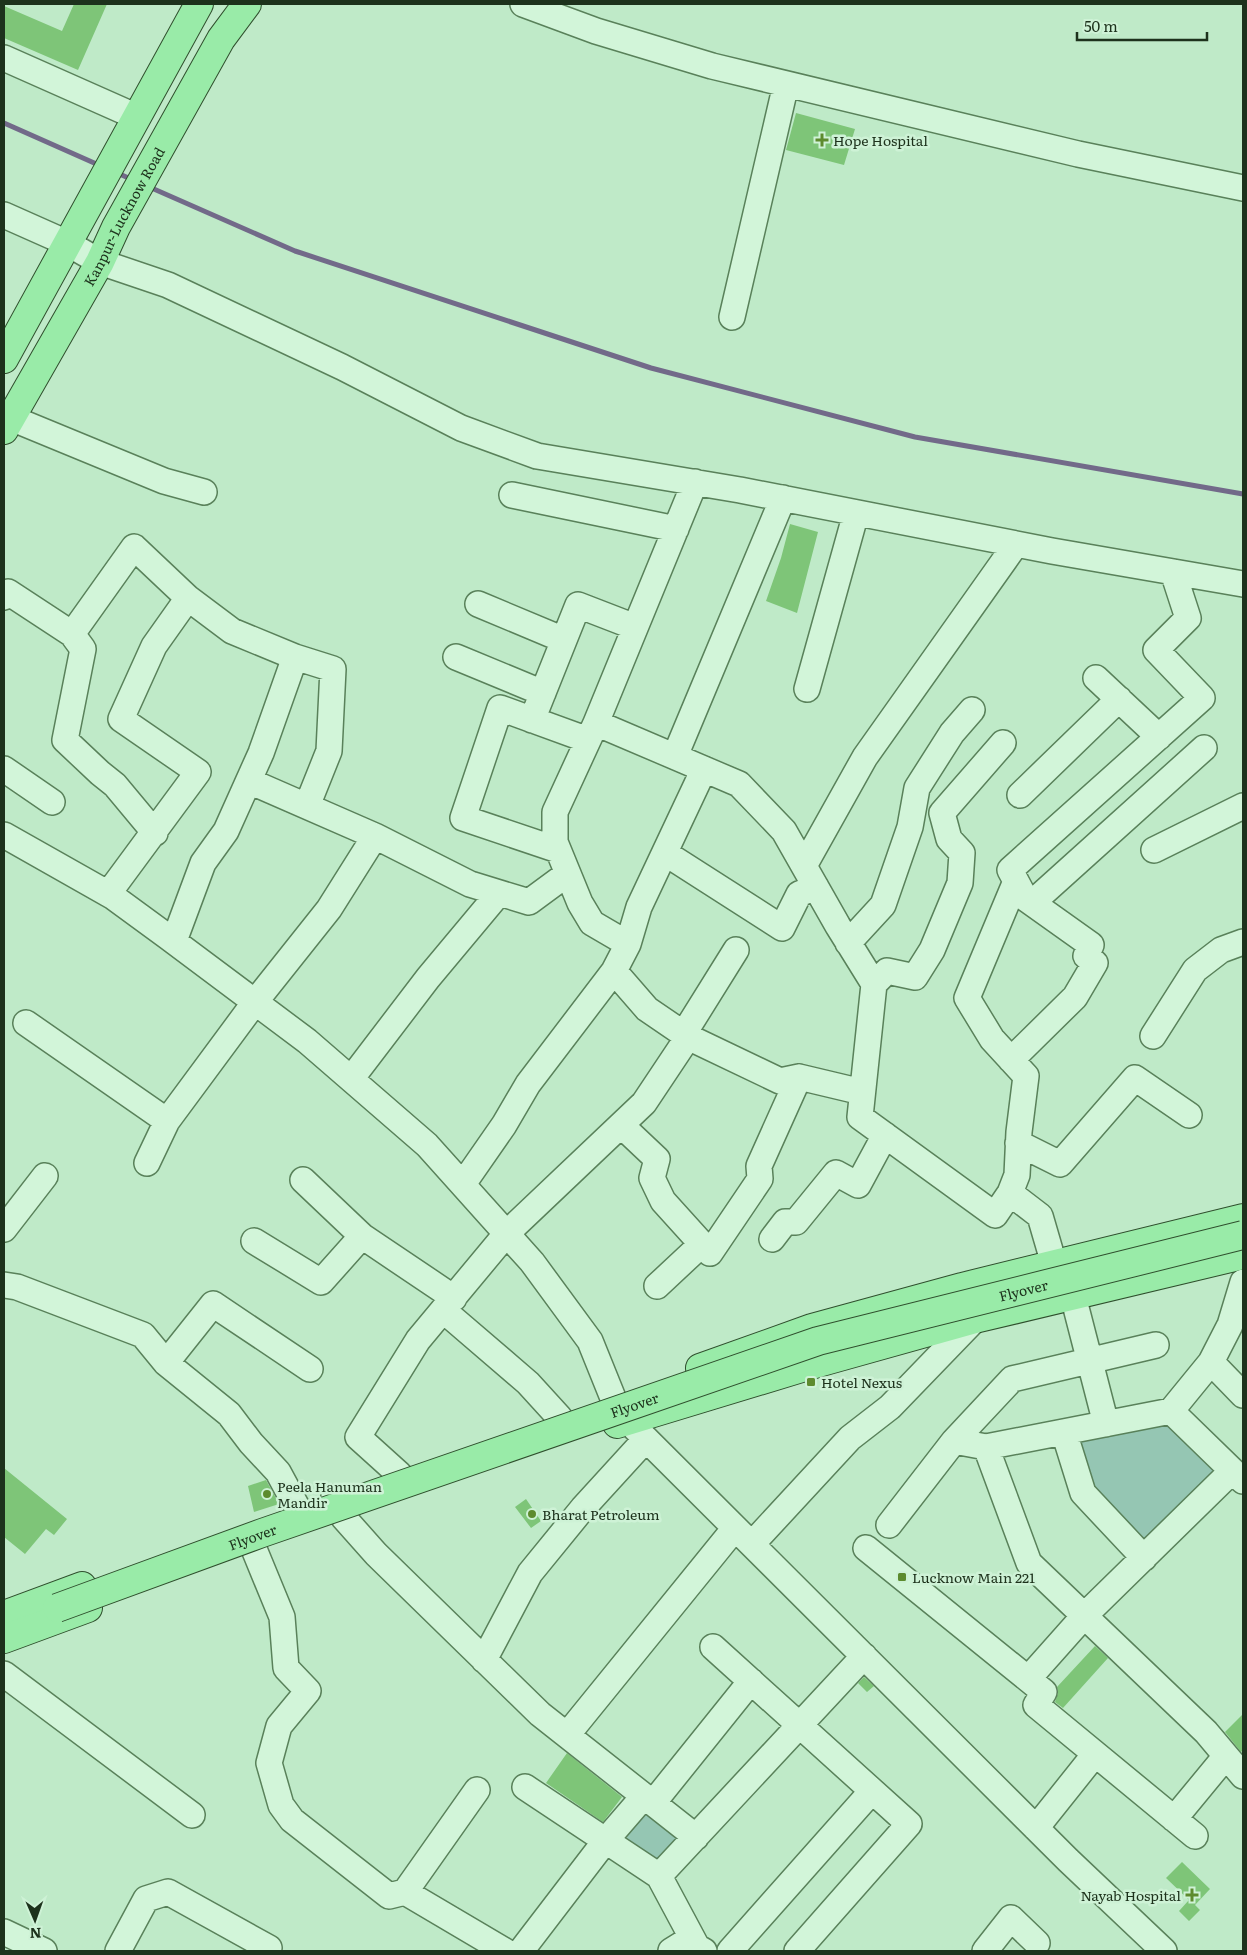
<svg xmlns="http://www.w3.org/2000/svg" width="1247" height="1955" font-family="Literata,serif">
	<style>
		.green { fill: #95c6b3 }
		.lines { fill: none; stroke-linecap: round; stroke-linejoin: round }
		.stream { stroke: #726a89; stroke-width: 5 }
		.building { fill: #7ec578 }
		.minor-casing { stroke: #59815a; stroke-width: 28 }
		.major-casing { stroke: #2f4f2d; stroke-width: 30 }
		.minor { stroke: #d2f5d9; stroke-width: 25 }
		.major { stroke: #99eba8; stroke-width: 28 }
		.major-bridge-casing { stroke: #2f4f2d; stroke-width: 30; stroke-linecap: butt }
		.major-bridge { stroke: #99eba8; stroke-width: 28 }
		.poi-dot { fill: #5d8b2e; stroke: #cef2d6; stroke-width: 2 }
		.labels { text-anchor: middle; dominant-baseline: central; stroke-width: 5; stroke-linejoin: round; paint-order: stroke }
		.poi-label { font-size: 14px; fill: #1d321c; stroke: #cef2d6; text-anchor: start }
		.street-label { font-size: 14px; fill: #1d321c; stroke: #cef2d6 }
	</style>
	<rect width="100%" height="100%" fill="#bfeac8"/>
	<path class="green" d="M1172,1423l51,50 -79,75 -56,-59 -17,-47z
		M644,1806l42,33 -27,34 -42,-33z"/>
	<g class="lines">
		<path class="stream" d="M4,123l97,43
			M115,172l18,8
			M147,186l148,65 356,117 264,69 328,57"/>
	</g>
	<path class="building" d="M74,4h33l-29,66 -74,-32v-32l58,25z
		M796,113l59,16 -11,36 -58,-15z
		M790,524l28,8 -21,81 -31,-12 15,-43z
		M4,1468l63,51 -13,16 -8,-6 -21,25 -21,-17z
		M266,1480l13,24 -25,8 -6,-26z
		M526,1499l15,22 -10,7 -16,-21z
		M1095,1646l13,12 -45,50 -8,-6 3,-9 -1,-6z
		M864,1677l10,9 -7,6 -9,-9z
		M1243,1714v36l-2,2 -16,-20z
		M567,1753l55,44 -19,25 -57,-39z
		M1182,1862l28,27 -15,16 5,5 -11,11 -10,-10 10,-11 -23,-22z"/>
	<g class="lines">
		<g class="minor-casing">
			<path id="minor" d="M523,4l73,27 116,35 366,88 165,34
				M4,58l133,59
				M4,215l63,28 33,19 68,23 174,82 119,61 76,28 203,34 312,61 191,33
				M732,317l54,-233
				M11,418l153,63 40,11
				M512,495l164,34
				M4,597l4,-5 64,42 62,-87 54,51 44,33 63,26 38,12 -4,82 -22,55
				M478,604l86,36
				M72,634l11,15 -18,91 35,33 15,12 40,48
				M456,657l87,36
				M1096,678l63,59
				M807,689l49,-176
				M532,720l46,-115 57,22
				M596,723l143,61 45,47 54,95 36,58 -14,133 135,98 15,-22 30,23 14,48 9,9 10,23 33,128
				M675,756l108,-258
				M4,769l48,33
				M249,781l126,55
				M1020,795l99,-96
				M4,835l108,61 56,41 139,104 120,104 105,117 58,79 23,57 14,22 441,440 96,91
				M558,850l-95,-32 37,-110 88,32
				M1154,850l89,-44
				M665,853l117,75 17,-34 17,-7
				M804,866l61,-109 151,-213
				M108,894l90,-122 -77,-53 33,-73 34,-48
				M1032,903l172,-155
				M174,941l29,-78 23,-32 35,-78 34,-96
				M848,943l35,-38 27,-78 7,-39 35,-55 20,-23
				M628,944l-36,-21 -12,-20 -25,-61v-30l41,-89 99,-241
				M614,971l33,38 41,28 92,44 19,-4 63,15
				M874,984l13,-13 28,6 17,-27 28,-67 2,-30 -13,-14 -7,-26 61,-70
				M26,1023l141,98
				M683,1035l53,-85
				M1153,1036l42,-66 26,-20 22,-8
				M1011,1060l64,-63 20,-34 -9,-7 5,-11 -66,-47 -15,-28 192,-172 -46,-48 32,-32 -15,-46
				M351,1079l77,-101 71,-85
				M621,1125l36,34 -5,19 11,23 47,52 50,-74 -1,-13 40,-89
				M1018,1143l42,21 75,-86 54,37
				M147,1163l20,-42 88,-119 74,-93 46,-73 95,48 59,18 38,-28
				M303,1180l59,56 92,62
				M463,1184l41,-59 24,-41 86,-113 14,-27 11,-37 65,-138
				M1010,1193l7,-18 2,-43 7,-56 -34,-37 -25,-41 49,-117
				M4,1229l41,-53
				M772,1239l13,-17h11l40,-49 22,12 27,-50
				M254,1241l67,41 41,-46
				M4,1285l13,2 126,48 23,28 63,51 22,29 27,29 20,37
				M657,1286l45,-42
				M443,1310l85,73 31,34
				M1211,1362l32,33
				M166,1363l47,-59 97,65
				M1171,1411l40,-49 19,-37 13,-43
				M1064,1432l19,61 61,65
				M954,1441l58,-62 144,-34
				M986,1447l43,116 177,169 37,44
				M399,1474l-41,-37 60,-97 89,-107 137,-130 44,-66
				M334,1497l10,21 32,36 164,160 156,123
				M889,1525l65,-84 32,6 185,-36 72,70
				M752,1544l98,-106 40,-31 85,-88
				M866,1548l178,144 -8,13 159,131
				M254,1549l28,68 4,51 22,23 -29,35 -10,37 12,42 11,15 97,76 16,-4 100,59
				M713,1647l196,177 -112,127
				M484,1660l46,-87 53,-65 63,-69
				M4,1674l188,141
				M1028,1679l56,-63 148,-145
				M567,1735l168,-207
				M525,1787l134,89 38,71 7,4
				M653,1803l98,-122
				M1174,1819l52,-63
				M1036,1828l59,-74
				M659,1876l205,-220
				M405,1892l72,-102
				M4,1932l40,19
				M118,1951l28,-52 22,-7 101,56
				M521,1951l85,-111 38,-44
				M671,1951l21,-13
				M730,1951l142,-160
				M985,1951l26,-33 26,25"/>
		</g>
		<g class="major-casing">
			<g id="major">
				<path d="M4,359l195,-355"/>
				<path id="s1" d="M4,430l96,-168 16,-35 105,-188 26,-35"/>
				<path d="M700,1368l112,-40 150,-41 281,-69"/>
				<path d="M617,1424l201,-61 157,-44 268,-64"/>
				<path d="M4,1615l78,-29"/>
				<path d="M4,1639l84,-31"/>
			</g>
		</g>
		<use href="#minor" class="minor"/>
		<use href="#major" class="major"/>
		<g class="major-bridge-casing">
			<g id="major-bridge">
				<path id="s2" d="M57,1608l205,-75 556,-192 425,-106"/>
			</g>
		</g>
		<use href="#major-bridge" class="major-bridge"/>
	</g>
	<g class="poi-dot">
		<path d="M819.5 132.5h5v5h5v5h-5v5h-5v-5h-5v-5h5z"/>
		<rect x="806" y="1377" width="10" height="10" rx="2.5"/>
		<circle cx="267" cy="1494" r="5"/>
		<circle cx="532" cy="1514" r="5"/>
		<rect x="897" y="1572" width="10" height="10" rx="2.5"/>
		<path d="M1189.5 1887.5h5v5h5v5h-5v5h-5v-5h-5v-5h5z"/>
	</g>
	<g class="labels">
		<g class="poi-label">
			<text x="833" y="140">Hope Hospital</text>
			<text x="821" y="1382">Hotel Nexus</text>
			<text x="277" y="1486">Peela Hanuman<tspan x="277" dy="16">Mandir</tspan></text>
			<text x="542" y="1514">Bharat Petroleum</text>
			<text x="912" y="1577">Lucknow Main 221</text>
			<text x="1181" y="1895" text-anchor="end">Nayab Hospital</text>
		</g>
		<g class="street-label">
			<text stroke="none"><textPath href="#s1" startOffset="245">Kanpur-Lucknow Road</textPath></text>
			<text stroke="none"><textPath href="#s2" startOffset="1018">Flyover</textPath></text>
			<text stroke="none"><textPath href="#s2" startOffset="612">Flyover</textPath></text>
			<text stroke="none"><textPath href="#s2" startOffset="208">Flyover</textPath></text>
		</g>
	</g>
	<rect width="1247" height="1955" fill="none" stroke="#1d321c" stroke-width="10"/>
	<g transform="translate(35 1920) rotate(178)" stroke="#cef2d6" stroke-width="4" paint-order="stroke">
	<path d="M0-4L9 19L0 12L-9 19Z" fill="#1d321c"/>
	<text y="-8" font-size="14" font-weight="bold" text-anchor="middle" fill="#1d321c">N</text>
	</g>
	<path d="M1077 32v8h130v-8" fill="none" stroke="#1d321c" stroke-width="2.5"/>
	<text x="1084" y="32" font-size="15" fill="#1d321c" stroke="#cef2d6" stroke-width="4" paint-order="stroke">50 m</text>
</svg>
